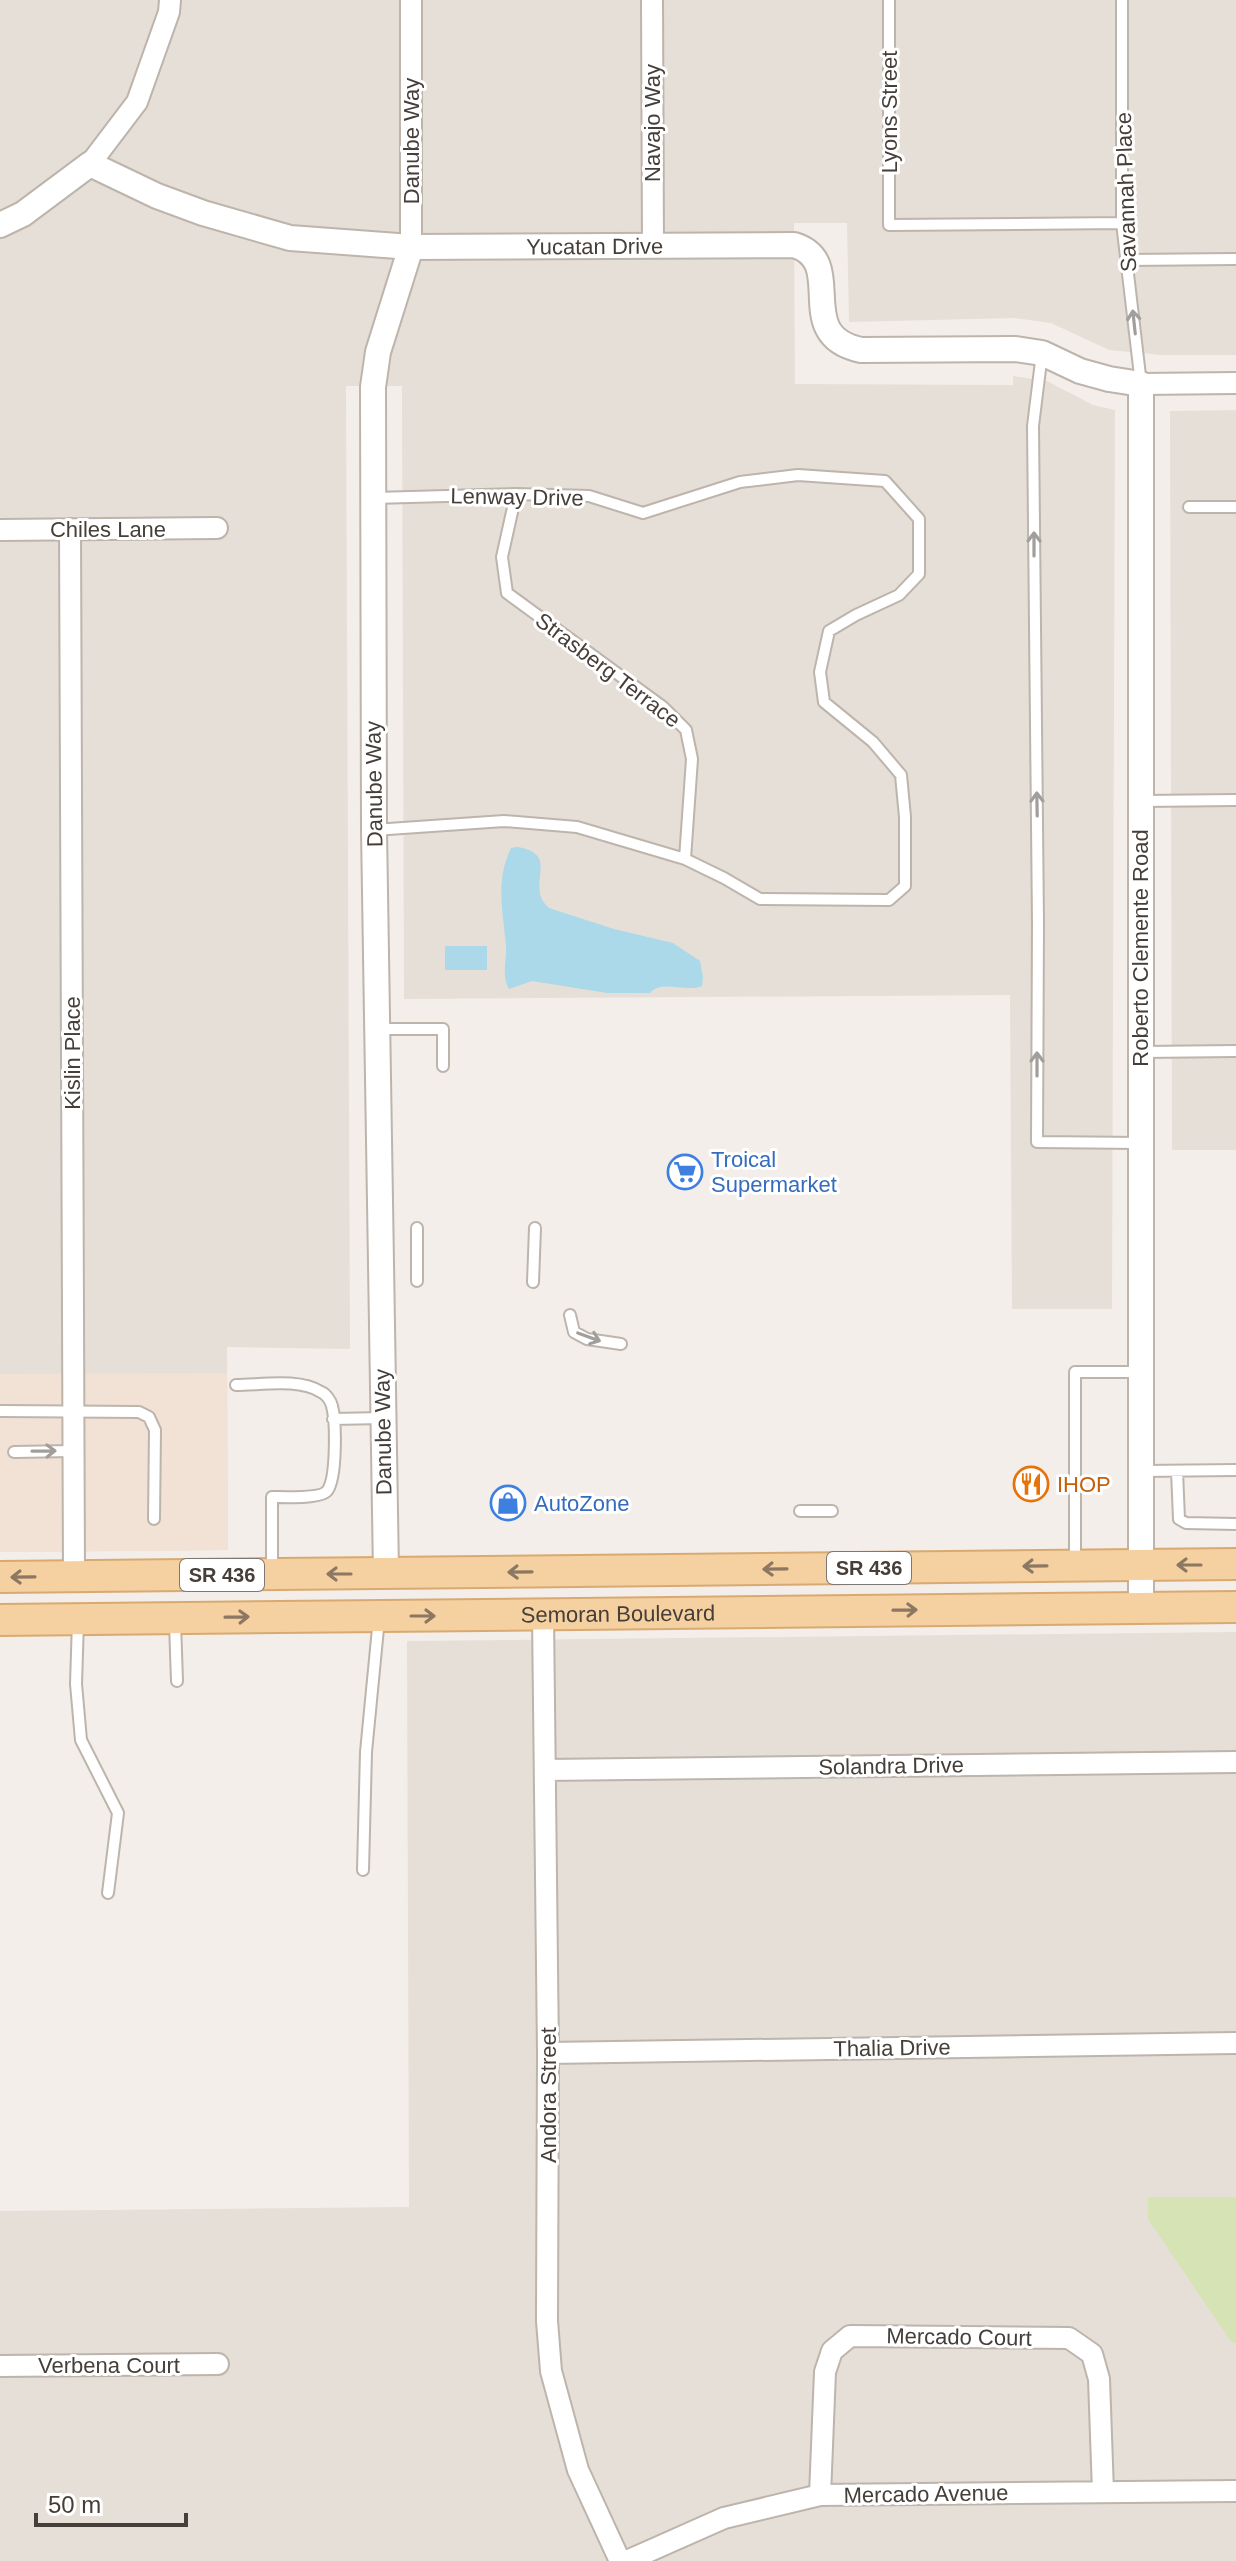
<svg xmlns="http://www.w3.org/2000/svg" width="1236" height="2561" font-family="Helvetica,sans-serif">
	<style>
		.residential { fill: #e6dfd7 }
		.commercial { fill: #f2e2d6 }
		.green { fill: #d5e3b5 }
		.water { fill: #abd9e9 }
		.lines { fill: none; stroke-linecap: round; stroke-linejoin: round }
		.service-casing { stroke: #bdb4ac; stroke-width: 14 }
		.minor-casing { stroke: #bdb4ac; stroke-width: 24 }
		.tertiary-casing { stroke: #bdb4ac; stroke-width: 28 }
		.primary-casing { stroke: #d8aa71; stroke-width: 34 }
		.service { stroke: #fff; stroke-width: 10 }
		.minor { stroke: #fff; stroke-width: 20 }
		.tertiary { stroke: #fff; stroke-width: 24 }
		.primary { stroke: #f5d0a0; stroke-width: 30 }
		.oneway { stroke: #a29e9c }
		.oneway2 { stroke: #8c7862 }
		.labels { text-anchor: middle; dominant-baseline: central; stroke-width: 6; stroke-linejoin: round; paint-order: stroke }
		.shield { fill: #fff; stroke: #7e7874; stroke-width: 2 }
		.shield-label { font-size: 20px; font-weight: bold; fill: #463e38 }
		.street-label { font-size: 22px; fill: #463e38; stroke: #fff }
		.shop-label { font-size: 22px; fill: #366cbe; stroke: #fff; text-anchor: start }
		.food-label { font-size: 22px; fill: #c56008; stroke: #fff; text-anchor: start }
	</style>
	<rect width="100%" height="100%" fill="#f3eee9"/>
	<path class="residential" d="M0,0h1236v355h-75l-52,-5 -58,-27 -36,-5 -166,4 -2,-99h-53l1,161 218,1v-9l34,5 46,24 22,5 -3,899h-100l-2,-314 -606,4 -2,-613h-56l4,963 -123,-2 1,203 -228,2z
		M1236,410v740h-64l-2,-739z
		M1236,1632v929h-1236v-350l409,-4 -2,-566z"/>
	<path class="commercial" d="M227,1373l1,177 -228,2v-178z"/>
	<path class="green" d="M1148,2197h88v146h-4l-84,-124z"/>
	<path class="water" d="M517,847c46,7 6,39 32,61l65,21 59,14 27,18 3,16 -1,9c-18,7 -40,-7 -52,7h-43l-75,-12 -23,8c-8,-13 -2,-29 -3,-43 -3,-35 -11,-65 5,-98z
		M445,946h42v24h-42z"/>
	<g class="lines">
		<g class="service-casing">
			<path id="service" d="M889,0v225l233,-2
				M1122,0v223l19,161
				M1126,260l110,-1
				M1042,353l-9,73 5,497 -1,219 104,1
				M516,494l-14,63 5,36 156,114 23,23 6,29 -7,100
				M374,498l142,-4 73,2 54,17 97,-31 58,-7 87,6 34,38v55l-20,21 -43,20 -27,16 -9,41 4,30 49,40 28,33 4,42v69l-16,14 -129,-1 -36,-21 -39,-19 -108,-32 -73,-6 -130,9
				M1189,507h47
				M1142,801l94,-1
				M379,1029h64v37
				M1143,1052l93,-1
				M417,1281v-53
				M533,1282l2,-54
				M570,1315l4,17 13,7 34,5
				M236,1385c25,0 63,-7 85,7 5,2 10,9 11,14 4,15 5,73 -5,85 -7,8 -44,6 -55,6v75
				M0,1411l139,1 10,5 6,13 -1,89
				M333,1419l50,-1
				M14,1452l59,-1
				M1142,1471l94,-1
				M1177,1471l2,48 7,4 50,1
				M800,1511h32
				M1075,1564v-192h64
				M78,1621l-2,63 5,56 37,73 -10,80
				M175,1623l2,58
				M363,1870l3,-118 13,-134"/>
		</g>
		<g class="minor-casing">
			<path id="minor" d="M652,0l1,246
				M90,164l47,-62 32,-90 1,-12
				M411,247v-247
				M1141,384l95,-1
				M70,529l4,1047
				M0,530l217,-2
				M543,1615l5,438 -1,268 4,50 27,99 42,91
				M545,1770l691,-8
				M548,2053l688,-10
				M0,2366l218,-2
				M820,2495l5,-123 7,-21 18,-15 219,2 23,16 7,25 4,113
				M627,2561l97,-43 96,-23 416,-4"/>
		</g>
		<g class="tertiary-casing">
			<g id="tertiary">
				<path id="s1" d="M0,225l23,-11 67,-50 67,32 46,17 87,25 121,9 383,-2c56,17 -4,90 67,105l155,-1 26,4 38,18 29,8 32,5v1223"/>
				<path d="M386,1573l-12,-743 -1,-443 5,-35 33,-105"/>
			</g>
		</g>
		<g class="primary-casing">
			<g id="primary">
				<path d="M0,1577l1236,-13"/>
				<path id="s2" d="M0,1620l1236,-13"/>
			</g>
		</g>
		<use href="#service" class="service"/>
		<use href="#minor" class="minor"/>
		<use href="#tertiary" class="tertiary"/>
		<use href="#primary" class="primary"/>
	</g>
	<defs><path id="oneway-shaft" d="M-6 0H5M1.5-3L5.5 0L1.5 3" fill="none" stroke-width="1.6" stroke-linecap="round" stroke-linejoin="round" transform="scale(2)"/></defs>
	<g class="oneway">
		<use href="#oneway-shaft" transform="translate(1134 322) rotate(-96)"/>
		<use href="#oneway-shaft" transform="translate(1034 544) rotate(-90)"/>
		<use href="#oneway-shaft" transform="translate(1037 804) rotate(-91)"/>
		<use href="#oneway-shaft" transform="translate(1037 1064) rotate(-90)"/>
		<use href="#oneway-shaft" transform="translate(589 1337) rotate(20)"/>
		<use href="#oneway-shaft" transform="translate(44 1451) rotate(-1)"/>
	</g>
	<g class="oneway2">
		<use href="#oneway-shaft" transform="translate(1189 1565) rotate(180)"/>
		<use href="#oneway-shaft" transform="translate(1035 1566) rotate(179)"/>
		<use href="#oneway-shaft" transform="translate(775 1569) rotate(179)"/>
		<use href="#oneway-shaft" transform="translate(520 1572) rotate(179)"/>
		<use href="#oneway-shaft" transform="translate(339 1574) rotate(180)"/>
		<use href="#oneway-shaft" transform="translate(23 1577) rotate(179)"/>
		<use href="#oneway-shaft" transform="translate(905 1610) rotate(-1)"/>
		<use href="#oneway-shaft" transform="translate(423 1616)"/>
		<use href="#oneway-shaft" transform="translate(237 1617) rotate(-1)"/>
	</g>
	<defs>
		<g id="supermarket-ring" transform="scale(1.8)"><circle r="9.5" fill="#fff" stroke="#3f7fe0" stroke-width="1.5"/><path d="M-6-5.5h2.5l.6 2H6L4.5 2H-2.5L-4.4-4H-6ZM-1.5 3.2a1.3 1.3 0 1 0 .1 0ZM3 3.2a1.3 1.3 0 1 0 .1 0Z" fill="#3f7fe0"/></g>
		<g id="restaurant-ring" transform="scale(1.8)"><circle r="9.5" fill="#fff" stroke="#e8710a" stroke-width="1.5"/><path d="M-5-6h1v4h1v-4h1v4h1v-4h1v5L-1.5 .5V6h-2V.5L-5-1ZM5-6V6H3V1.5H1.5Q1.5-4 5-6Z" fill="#e8710a"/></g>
		<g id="shop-ring" transform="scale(1.8)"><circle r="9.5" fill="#fff" stroke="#3f7fe0" stroke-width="1.5"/><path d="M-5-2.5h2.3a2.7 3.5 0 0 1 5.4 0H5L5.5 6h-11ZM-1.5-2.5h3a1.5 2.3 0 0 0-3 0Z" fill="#3f7fe0"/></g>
	</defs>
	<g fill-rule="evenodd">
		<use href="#supermarket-ring" x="685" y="1172"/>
		<use href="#restaurant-ring" x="1031" y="1484"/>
		<use href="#shop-ring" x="508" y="1503"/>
	</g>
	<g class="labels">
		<g class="shield">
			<rect x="827" y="1552" width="84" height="32" rx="6"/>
			<rect x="180" y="1559" width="84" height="32" rx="6"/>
		</g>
		<g class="shield-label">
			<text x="869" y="1568">SR 436</text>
			<text x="222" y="1575">SR 436</text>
		</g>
		<g class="street-label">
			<text transform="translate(889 112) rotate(-90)">Lyons Street</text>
			<text transform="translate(652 123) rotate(-90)">Navajo Way</text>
			<text transform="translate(411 141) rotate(-90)">Danube Way</text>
			<text transform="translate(1126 192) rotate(-92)">Savannah Place</text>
			<text stroke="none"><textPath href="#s1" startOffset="628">Yucatan Drive</textPath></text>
			<text transform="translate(517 497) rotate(1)">Lenway Drive</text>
			<text x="108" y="529">Chiles Lane</text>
			<text transform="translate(608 670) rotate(37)">Strasberg Terrace</text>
			<text transform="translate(374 784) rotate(-91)">Danube Way</text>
			<text transform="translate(1140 948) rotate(-90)">Roberto Clemente Road</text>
			<text transform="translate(72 1053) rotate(-90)">Kislin Place</text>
			<text transform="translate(383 1432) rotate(-91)">Danube Way</text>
			<text stroke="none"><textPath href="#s2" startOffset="618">Semoran Boulevard</textPath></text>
			<text transform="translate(891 1766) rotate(-1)">Solandra Drive</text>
			<text transform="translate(892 2048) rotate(-1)">Thalia Drive</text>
			<text transform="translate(548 2095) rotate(-90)">Andora Street</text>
			<text transform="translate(959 2337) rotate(1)">Mercado Court</text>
			<text x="109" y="2365">Verbena Court</text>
			<text transform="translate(926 2494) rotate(-1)">Mercado Avenue</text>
		</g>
		<g class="shop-label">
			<text x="711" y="1159">Troical<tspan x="711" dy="25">Supermarket</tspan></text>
			<text x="534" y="1503">AutoZone</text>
		</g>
		<g class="food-label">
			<text x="1057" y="1484">IHOP</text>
		</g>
	</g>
	<path d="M36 2513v12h150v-12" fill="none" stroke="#463e38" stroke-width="4"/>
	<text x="48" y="2513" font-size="24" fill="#463e38" stroke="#ffffff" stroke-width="6" paint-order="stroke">50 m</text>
</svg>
